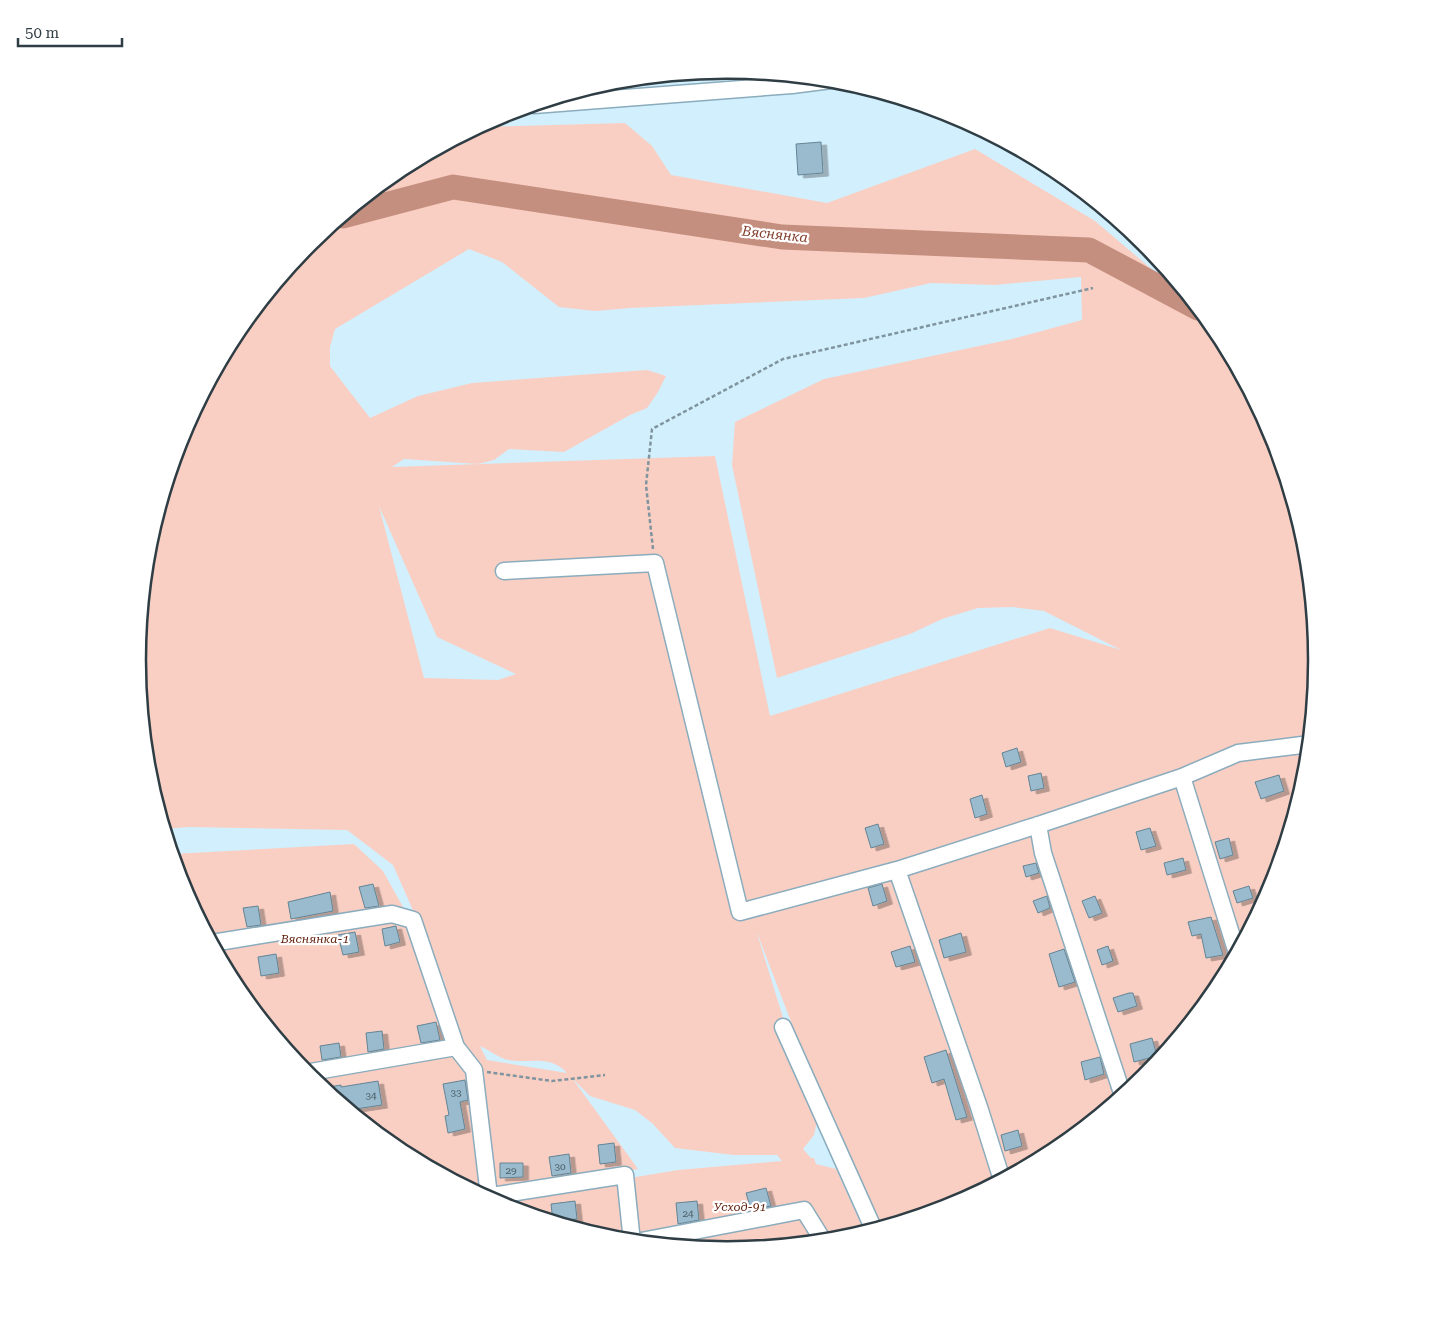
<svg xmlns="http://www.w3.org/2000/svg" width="1455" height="1321" font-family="'Roboto Serif',serif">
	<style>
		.green { fill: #facfc3; fill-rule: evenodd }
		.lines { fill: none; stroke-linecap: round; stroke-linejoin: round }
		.river { stroke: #c58f80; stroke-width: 25 }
		.building { fill: #99bbcd; stroke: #638494; filter: url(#shadow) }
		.minor-casing { stroke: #8aacbd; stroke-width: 19 }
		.path { stroke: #7f949e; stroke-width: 2.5; stroke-dasharray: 4 2.5; stroke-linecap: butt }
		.minor { stroke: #fff; stroke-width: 16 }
		.labels { text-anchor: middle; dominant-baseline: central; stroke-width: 4.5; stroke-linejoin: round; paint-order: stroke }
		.number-label { font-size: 10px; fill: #4a5c66 }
		.park-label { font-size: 12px; font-style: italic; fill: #61200d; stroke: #fff }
		.water-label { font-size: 14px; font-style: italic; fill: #823e2b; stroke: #fff }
		.rim { fill: none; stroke: #2f3d44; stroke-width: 2.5 }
	</style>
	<defs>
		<filter id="shadow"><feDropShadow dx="5.5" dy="3" stdDeviation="0" flood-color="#0004"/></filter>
	</defs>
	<rect width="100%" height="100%" fill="#d2effd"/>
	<path class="green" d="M625,123l27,23 19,29 156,28 148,-54 120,72 87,74 6,1 31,37 54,102 34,111 11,115 -11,115 -34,111 -55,102 -73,89 -90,74 -102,54 -82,25 -115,-301 53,172 9,15 -4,18 -11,14 8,9h3l2,6 20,5 29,64 -23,7 -115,11 -115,-11 -111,-34 -9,-5 186,-31 104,-9 -5,-6h-43l-59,-7 -23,-25 -17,-13 -45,-14 -18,-18 66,91 -158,26 -81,-44 -89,-73 -74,-90 -54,-102 -10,-32 182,-10 29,27 63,114 -53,-120 -46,-35 -158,-3 -25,2 -16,-54 -11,-115 11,-115 34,-111 55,-102 73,-89 90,-74 80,-42zM469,249l33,13 57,45 36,4 35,-3 234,-10 67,-15 64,2 86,-8 1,43 -70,19 -188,40 -89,43 -3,43 45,213 133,-44 32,-15 36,-11 35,-1 31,4 77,39 -71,-22 -280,88 -55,-260 -323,11 12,-8 74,5 16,-4 15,-11 55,3 66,-37 17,-7 11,-16 8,-16 -19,-6 -175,13 -54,13 -48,22 -40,-52v-19l5,-18zM379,506l58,131 79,37 -18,6 -74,-2zM480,1046c9,4 19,12 28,14 22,4 41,-6 59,13l-80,-13z"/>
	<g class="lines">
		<path class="river" d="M343,216l110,-29 329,50 307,13 109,58"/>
	</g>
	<path class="building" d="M821,142l2,31 -25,2 -2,-31z
		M1017,748l4,14 -15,5 -4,-14z
		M1041,773l3,15 -13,3 -3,-15z
		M1279,775l5,16 -23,8 -6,-17z
		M982,795l5,19 -12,4 -5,-19z
		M878,824l6,20 -13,4 -6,-20z
		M1150,828l6,18 -15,4 -5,-18z
		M1229,838l4,17 -13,4 -5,-17z
		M1183,858l3,12 -19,5 -3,-12z
		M1036,863l3,10 -13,4 -3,-11z
		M373,884l6,22 -14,2 -6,-21z
		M882,884l5,17 -14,5 -5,-18z
		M1249,886l4,12 -16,5 -4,-12z
		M330,892l3,19 -42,8 -3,-17z
		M1047,896l3,12 -12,5 -5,-12z
		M1095,896l7,17 -13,5 -7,-17z
		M258,906l3,19 -14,2 -4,-19z
		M1211,917l12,38 -17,3 -5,-24 -9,2 -4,-14z
		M396,926l4,16 -15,4 -3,-17z
		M355,932l4,20 -16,3 -5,-20z
		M961,933l5,19 -22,6 -5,-18z
		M910,946l5,16 -19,5 -5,-15z
		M1108,946l5,15 -11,4 -5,-15z
		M1064,949l11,33 -16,5 -10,-33z
		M276,954l3,19 -18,3 -3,-19z
		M1129,993h4l4,13 -19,6 -5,-14z
		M436,1022l4,18 -19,3 -4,-17z
		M382,1031l2,18 -16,3 -2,-19z
		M1152,1038l5,18 -23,6 -4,-18z
		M339,1043l2,14 -19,3 -2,-14z
		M946,1050l21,67 -11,3 -12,-41 -12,4 -8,-26z
		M1100,1057l4,17 -19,6 -4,-18z
		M465,1080l3,20 -8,2 5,27 -17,4 -3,-17 4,-1 -6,-31z
		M378,1081l4,24 -33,5 -27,-22 19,-3v2z
		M1018,1130l4,16 -17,5 -4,-16z
		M614,1143l2,19 -16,2 -2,-19z
		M569,1154l2,19 -19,3 -3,-19z
		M500,1163h23v14l-23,1z
		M766,1188l5,18 -20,4 -5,-17z
		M575,1201l2,18 -24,2 -2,-17z
		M697,1201l2,19 -21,4 -2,-21z"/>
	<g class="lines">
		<g class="minor-casing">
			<path id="minor" d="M534,105l258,-20 39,-5
				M504,571l151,-8 85,349 157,-42 141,-45 144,-48 56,-24 72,-9
				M1182,777l55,176
				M1038,825l5,28 80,243
				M897,870l82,237 23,73
				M212,943l180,-29 21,6 43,127 18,23 15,126
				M783,1027l91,203
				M305,1073l151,-26
				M485,1197l140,-22 7,67
				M636,1242l168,-32 20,32"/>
		</g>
		<path class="path" d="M653,549l-7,-64 6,-56 131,-70 310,-71
			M487,1072l65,9 53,-6"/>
		<use href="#minor" class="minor"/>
	</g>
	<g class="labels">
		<g class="number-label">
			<text x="456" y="1092">33</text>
			<text x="371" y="1095">34</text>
			<text x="560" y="1166">30</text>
			<text x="511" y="1170">29</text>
			<text x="688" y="1213">24</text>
		</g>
		<g class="park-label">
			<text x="315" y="939">Вяснянка-1</text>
			<text x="740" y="1207">Усход-91</text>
		</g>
		<g class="water-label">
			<text transform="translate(775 234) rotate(6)">Вяснянка</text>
		</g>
	</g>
	<path d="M0 0H1455V1321H0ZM146 660a581 581 0 1 1 1162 0a581 581 0 1 1-1162 0Z" fill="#fff" fill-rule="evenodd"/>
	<path class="rim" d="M146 660a581 581 0 1 1 1162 0a581 581 0 1 1-1162 0Z"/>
	<path d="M18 38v8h104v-8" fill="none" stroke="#2f3d44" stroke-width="2.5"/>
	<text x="25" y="38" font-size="15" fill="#2f3d44" stroke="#ffffff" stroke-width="4" paint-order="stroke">50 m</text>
</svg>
